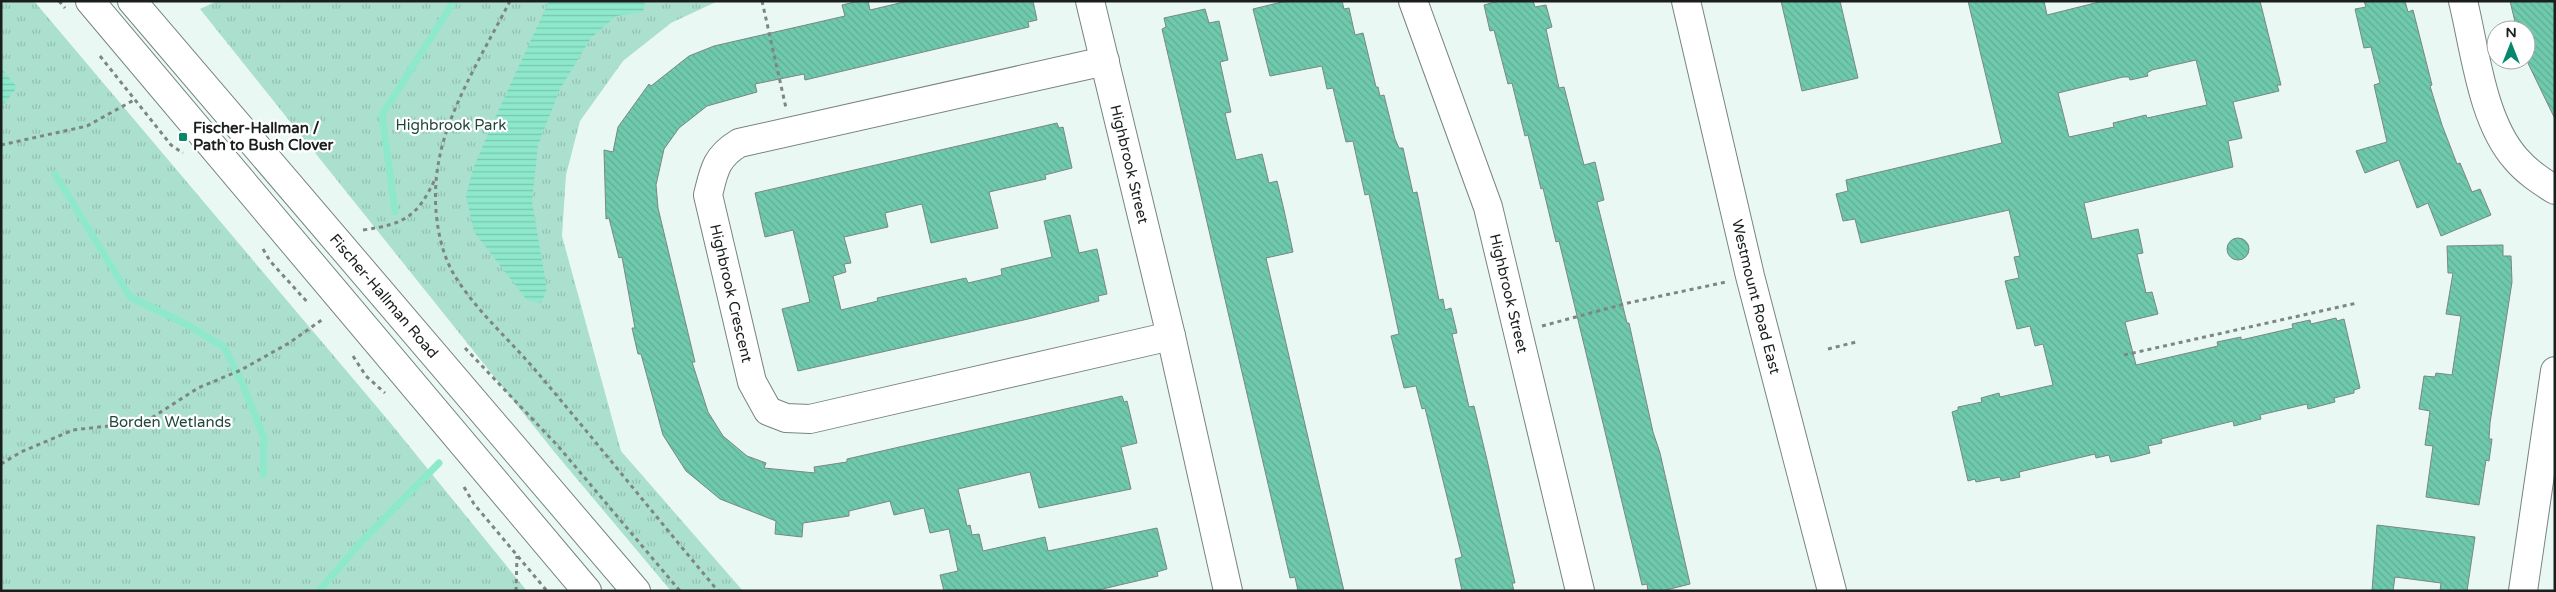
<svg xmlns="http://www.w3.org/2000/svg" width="2556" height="592" font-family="'Varela Round',sans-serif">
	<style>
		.park { fill: url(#park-tufts) }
		.water { fill: url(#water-rules) }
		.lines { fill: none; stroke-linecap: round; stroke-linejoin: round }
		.stream { stroke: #8ee8cb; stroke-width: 7 }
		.building { fill: url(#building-back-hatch); stroke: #7a8782; fill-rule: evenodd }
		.minor-casing { stroke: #78847f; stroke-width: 30 }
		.major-casing { stroke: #78847f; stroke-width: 30 }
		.path { stroke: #7d8683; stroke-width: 3; stroke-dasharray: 4 4; stroke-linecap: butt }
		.minor { stroke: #fff; stroke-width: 28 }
		.major { stroke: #fff; stroke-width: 28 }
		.poi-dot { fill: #05886b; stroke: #fff; stroke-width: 2 }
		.labels { text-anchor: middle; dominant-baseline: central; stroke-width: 4.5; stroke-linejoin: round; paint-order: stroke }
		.park-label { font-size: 15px; fill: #1f483c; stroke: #fff }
		.poi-label { font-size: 15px; font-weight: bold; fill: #1a1f1d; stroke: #fff; text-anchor: start }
		.street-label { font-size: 15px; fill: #1a1f1d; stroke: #fff }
	</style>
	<defs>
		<pattern id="park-tufts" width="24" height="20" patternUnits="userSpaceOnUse" patternTransform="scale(1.25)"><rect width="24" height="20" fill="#ace0ce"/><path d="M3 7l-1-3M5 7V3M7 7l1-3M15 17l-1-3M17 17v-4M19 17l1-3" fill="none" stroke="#93c0b0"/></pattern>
		<pattern id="water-rules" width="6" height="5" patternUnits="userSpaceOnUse" patternTransform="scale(1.25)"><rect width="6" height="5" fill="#8ee8cb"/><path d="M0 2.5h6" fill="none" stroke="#7ac7ae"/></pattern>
		<pattern id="building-back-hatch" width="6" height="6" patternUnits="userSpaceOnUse" patternTransform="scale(1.25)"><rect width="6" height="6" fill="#6fcaad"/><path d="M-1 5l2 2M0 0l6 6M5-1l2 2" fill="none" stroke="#60ad94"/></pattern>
	</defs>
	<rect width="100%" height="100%" fill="#eaf8f3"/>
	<path class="park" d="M1,1h33l354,419 139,171h-526z
		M217,1h501l-47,22 -48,38 -43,60 -14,54 -4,61 59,215 122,140h-72l-115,-137 -356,-445z"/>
	<path class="water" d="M549,1h96l-2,11 -27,4 -25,22 -31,51 -22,56 -6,57 15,87 -6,14 -14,-3 -53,-68 -8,-36 7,-27 20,-47z
		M1,68l16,19 -12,16 -4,1z"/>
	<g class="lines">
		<path class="stream" d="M55,174l75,123 54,26 40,24 19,38 21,53 -1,36
			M395,212l-13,-97 72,-114
			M319,591l41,-48 79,-80"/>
	</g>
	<path class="building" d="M859,1h9l2,9 38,-9h125l4,19 -9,2 1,5 -224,53 -1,-6 -49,10 2,8 -50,14 -28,22 -15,21 -8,36 2,23 37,154h-3l16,50 15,24 24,20 19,7 -2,5 51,5 -1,-6 33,-5v-3l275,-63 2,6 3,-1 10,42 -16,4 10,42 -92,19 -9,-36 -72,17 9,37 3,-1 2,10 7,-1 4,17 62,-14 3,14 109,-23 10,41 -10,3 1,4 -64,15h-150l-4,-16 18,-4 -9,-42 -19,4 -6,-25 -30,7 -4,-14 -41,10v5l-46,7 -1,14 -27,-3 1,-13 -56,-22 -34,-28 -23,-36 -22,-81h-3l-6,-26h3l-13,-71 -3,1 -10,-40 -3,1 -2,-69 9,2 5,-25 31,-43 2,2 38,-30 25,-10 131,-30 -3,-11z
		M1286,1h56l2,8 5,-1 6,27 8,-2 13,54h2l2,9 4,-1 11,44 4,9h4l10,45 4,-1 22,108 4,-1 2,11 6,-2 6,25 -5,1 17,73 5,-1 13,54 28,123h-3l2,8h-52l-7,-32 7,-2 -37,-149 -3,1 -6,-23 -12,2 -13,-52 8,-2 -30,-140 -4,1 -12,-54 -7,1 -13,-54 -6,1 -5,-23 -52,10 -17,-67z
		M1498,1h35l2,6 11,-2 6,22 -6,2 13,59 5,-1 20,78 11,-3 9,38 -7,2 30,121h2l24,109 7,21 30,131 -28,7h-14l-1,-7 -5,1 -83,-344 -3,1 -13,-54 -2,1 -13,-54 -3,1 -13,-53 -4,1 -14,-54 -4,1 -6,-26z
		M1781,1h59l18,77 -56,13z
		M1968,1h76l3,14 56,-14h157l21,84h-4l2,6 -46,11 9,36 -14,3 5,26 -149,36 8,36 46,-10 5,24 -6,1 9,39 6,-1 6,22 -33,8 11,43 82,-19 -1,-4 24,-5v3l52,-12 -1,-4 18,-4 1,4 25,-6 1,3 7,-2 16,69 -6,2v3l-20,5 1,4 -27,7 -1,-5 -47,11 1,4 -27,7 -1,-5 -72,18 1,4 -14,3 2,7 -15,4 -24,5 -2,-7 -13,3 -1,-4 -76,18 1,5 -19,4 -1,-4 -24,5 -1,-3 -7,2 -16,-69 6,-2v-3l24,-5 -1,-4 18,-5 1,4 53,-12 -10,-41 -8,2 -5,-20 -13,3 -12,-48 14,-3 -5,-21 6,-1 -11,-46 -148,33 -6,-24 -12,2 -7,-27 12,-3 -2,-11 156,-37zM2196,60l11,45 -60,13 -1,-3 -33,8 1,4 -45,10 -11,-44 65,-16h6l1,3 18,-4 -1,-3 5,-3z
		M2364,1h41l3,11 5,-2 19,75 -2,1 12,39 15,39 3,-1 12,29 8,-3 11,26 -50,21 -13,-33 -11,5 -18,-48 -34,13 -9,-22 31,-9 -13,-57 6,-2 -9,-36 -7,1 -9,-39 11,-2z
		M2510,1h45v118l-29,-60v-29h-9z
		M1205,9l4,14 10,-2 9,39 -8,2 11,50 -6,1 11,47 26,-6 7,29 8,-2 7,29 9,42 -27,6 78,333h-46l-3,-14 -5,1 -128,-549 4,-2 -2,-9z
		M1057,123l2,5 4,-1 9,41 -27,7 1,4 -57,13 9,36 -67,15 -9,-39 -37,9 3,14 -44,10 7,26 -7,1 2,8 -13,4 8,34 37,-9 -1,-3 89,-20 2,5 34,-8 -1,-6 51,-12 -8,-36 26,-6 9,38 18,-4 10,45 -9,2 1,5 -71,18 -230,52 -16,-62 28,-7 -17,-72 -28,7 -10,-44z
		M2227 249a11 11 0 1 1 22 0a11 11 0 1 1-22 0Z
		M2503,245v11h8l1,26 -22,141 -1,16h3l-3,22 -3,-1 -7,45 -53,-8 7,-51 -8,-1 5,-34 -11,-2 5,-33 11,1 1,-4 16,2 9,-59 -15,-2 7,-41h-5l-1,-27z
		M2377,525l98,12 -8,54h-27l1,-8 -46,-6 -2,14h-21z"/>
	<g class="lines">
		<g class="minor-casing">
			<g id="minor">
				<path id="s1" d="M1090,1l81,335 57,255"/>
				<path id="s2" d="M1413,1l75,206 92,384"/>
				<path d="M2463,1c12,49 19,120 53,158 11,13 25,22 39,31"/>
				<path id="s3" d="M1105,61l-366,82c-23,14 -25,27 -31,52l44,187 16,29 18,7 24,1 361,-83"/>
				<path d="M2523,591l32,-220"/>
			</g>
		</g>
		<g class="major-casing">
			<g id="major">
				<path d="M90,1l497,590"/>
				<path id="s4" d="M132,1l504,590"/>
				<path id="s5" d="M1686,1l64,275 82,315"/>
			</g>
		</g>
		<path class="path" d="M59,1l6,7
			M510,1c-24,47 -62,108 -71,159 -7,34 -4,79 13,111 20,36 58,69 85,101 61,72 120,146 181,219
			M762,1l24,107
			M100,56l71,89 12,8
			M1,145l86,-19 47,-26
			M363,230c43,-6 55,-14 73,-53
			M263,249l7,12 39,43
			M1542,326l86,-23 98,-21
			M465,348l93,98 122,145
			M1828,349l28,-7
			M2124,355l233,-52
			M353,356l13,20 19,17
			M1,464l20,-12 52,-22 62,-7 18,-6 45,-29 43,-18 48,-27 34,-24
			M464,487l10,17 73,87
			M516,591l1,-35"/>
		<use href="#minor" class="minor"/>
		<use href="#major" class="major"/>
	</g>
	<rect class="poi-dot" x="178" y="132" width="10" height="10" rx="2.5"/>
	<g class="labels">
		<g class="park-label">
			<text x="451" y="125">Highbrook Park</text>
			<text x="170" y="422">Borden Wetlands</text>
		</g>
		<g class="poi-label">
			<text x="193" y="128">Fischer-Hallman /<tspan x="193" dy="17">Path to Bush Clover</tspan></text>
		</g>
		<g class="street-label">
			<text stroke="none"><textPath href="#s1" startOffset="168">Highbrook Street</textPath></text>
			<text stroke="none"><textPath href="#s2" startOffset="308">Highbrook Street</textPath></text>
			<text stroke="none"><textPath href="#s3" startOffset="539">Highbrook Crescent</textPath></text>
			<text stroke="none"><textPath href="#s4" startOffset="388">Fischer-Hallman Road</textPath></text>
			<text stroke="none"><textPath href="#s5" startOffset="304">Westmount Road East</textPath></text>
		</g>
	</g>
	<rect width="2556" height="592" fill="none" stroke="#1a1f1d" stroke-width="5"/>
	<g transform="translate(2511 45)"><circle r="24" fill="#ffffff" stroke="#a3a5a5"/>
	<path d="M0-4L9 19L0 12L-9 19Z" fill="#05886b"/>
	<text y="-8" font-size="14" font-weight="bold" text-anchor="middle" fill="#1a1f1d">N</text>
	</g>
</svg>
